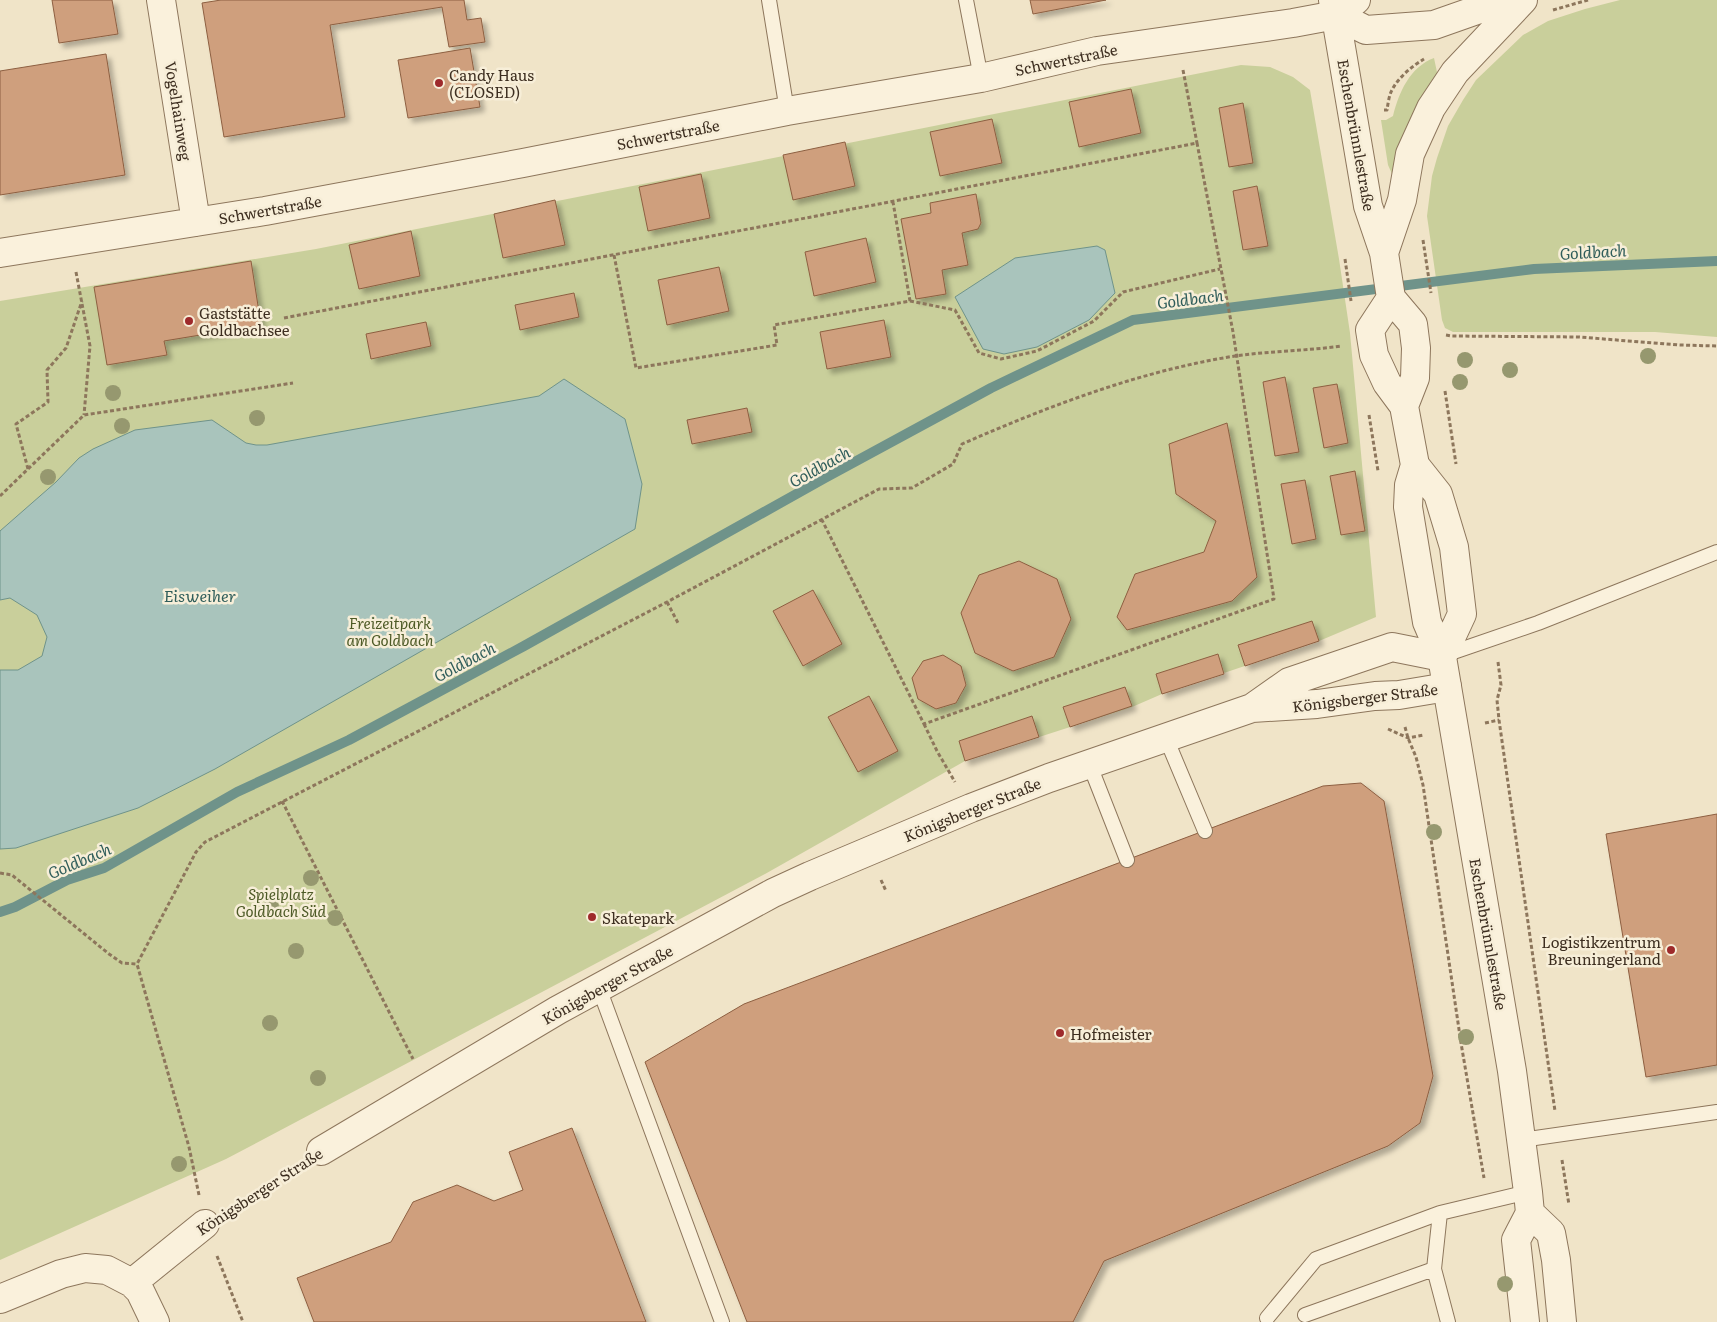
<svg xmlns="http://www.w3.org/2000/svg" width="1717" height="1322" font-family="Literata,serif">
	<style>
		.green { fill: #c9cf9b }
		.water { fill: #a9c4bc; stroke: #6f938a }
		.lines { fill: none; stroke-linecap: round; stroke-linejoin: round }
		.stream { stroke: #6f938a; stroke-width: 10 }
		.building { fill: #cf9f7d; stroke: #8d5f41; filter: url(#shadow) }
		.service-casing { stroke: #8d765c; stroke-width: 16 }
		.minor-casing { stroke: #8d765c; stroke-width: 30 }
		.tertiary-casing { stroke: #8d765c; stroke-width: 30 }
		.path { stroke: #8d765c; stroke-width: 3; stroke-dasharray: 4 2.5; stroke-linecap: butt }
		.service { stroke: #faf1dc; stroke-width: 14 }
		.minor { stroke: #faf1dc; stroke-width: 28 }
		.tertiary { stroke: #faf1dc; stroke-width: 28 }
		.tree { fill: #96986f }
		.poi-dot { fill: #9e2a2b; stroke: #f7eed8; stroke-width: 2 }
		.labels { text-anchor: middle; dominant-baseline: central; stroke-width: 5; stroke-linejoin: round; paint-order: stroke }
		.street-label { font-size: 15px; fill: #3d2e20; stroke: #f7eed8 }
		.poi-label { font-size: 15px; fill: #3d2e20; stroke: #f7eed8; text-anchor: start }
		.park-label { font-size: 15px; font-style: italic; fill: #4d5a26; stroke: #f7eed8 }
		.water-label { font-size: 16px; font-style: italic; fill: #2f5d5a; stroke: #f7eed8 }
	</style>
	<defs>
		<filter id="shadow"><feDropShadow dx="4.5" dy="4.5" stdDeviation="2.5" flood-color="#0004"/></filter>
	</defs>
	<rect width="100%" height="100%" fill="#f0e4c8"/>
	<path class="green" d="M1620,0h97v337l-62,-5h-202l-8,-4 -3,-8 -15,-104 5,-40 5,-18 11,-32 15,-26 13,-20 47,-45 25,-14 37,-12z
		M1434,58l4,19 -42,97h-4l-4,-9 -7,-45h5l7,-4c6,-24 17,-49 41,-58z
		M1241,65l29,2 23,10 17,13 29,169 11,74 26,284 -57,24 -157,53 -30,13 -167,54 -200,113 -539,285 -226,101v-959l316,-52z"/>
	<path class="water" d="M1097,246l8,4 10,43 -26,27 -52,27 -33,7 -21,-5 -28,-52 60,-39z
		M564,379l61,40 17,65 -7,45 -420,240 -77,39 -122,40 -16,1v-179h18l24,-14 5,-19 -10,-22 -27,-17 -10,2v-69l56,-49 23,-24 14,-9 42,-19 77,-10 34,23 10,2h11l272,-49z"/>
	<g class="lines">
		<path class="stream" d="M0,912l15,-5 52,-27 37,-12 133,-76 112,-52 175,-94 301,-168 166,-90 142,-68 401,-51 183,-8"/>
	</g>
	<path class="building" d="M52,0h60l6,34 -59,9z
		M221,0h243l3,20 14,-2 4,24 -36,5 -7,-40 -112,18 15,92 -121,20 -22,-134z
		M1030,0h76l-73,14z
		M470,48l10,59 -72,11 -10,-58z
		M106,54l19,121 -125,20v-124z
		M1131,89l10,44 -62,14 -10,-45z
		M1243,103l10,60 -24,4 -10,-59z
		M992,119l10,44 -62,13 -10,-44z
		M845,142l10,44 -62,14 -10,-45z
		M701,174l9,44 -62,13 -9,-44z
		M1257,186l11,60 -25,4 -10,-59z
		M976,194l5,29 -3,6 -16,4 6,32 -26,5 4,24 -30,5 -15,-80 30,-6 -1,-10z
		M555,200l10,45 -62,13 -9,-44z
		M411,231l9,45 -61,13 -10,-44z
		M866,238l10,44 -62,14 -9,-44z
		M251,261l10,64 -97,16 3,14 -60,10 -13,-78z
		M719,267l10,44 -62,14 -9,-45z
		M574,293l5,24 -59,13 -5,-25z
		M884,320l7,37 -64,12 -7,-37z
		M426,322l5,24 -60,13 -5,-25z
		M1285,377l14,75 -24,4 -12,-74z
		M1337,384l11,59 -24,5 -11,-60z
		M747,408l5,24 -60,12 -5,-24z
		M1227,423l30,154 -25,24 -105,29 -10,-13 18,-43 69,-22 12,-31 -40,-27 -7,-50z
		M1355,471l10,60 -24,4 -11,-59z
		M1305,480l11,59 -24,5 -11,-60z
		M1019,561l38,18 14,40 -17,38 -41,14 -38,-18 -14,-40 18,-38z
		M813,590l29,54 -39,22 -30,-55z
		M1312,621l7,20 -74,25 -7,-21z
		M1218,654l6,20 -62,20 -6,-20z
		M943,655l18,11 5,19 -10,18 -20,6 -18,-10 -6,-21 11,-17z
		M1125,687l7,19 -62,21 -7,-20z
		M869,696l29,55 -40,21 -30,-55z
		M1032,716l7,21 -74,24 -6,-20z
		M1361,783l23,18 49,275 -13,47 -32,23 -284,115 -31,61h-326l-102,-260 99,-58 579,-218z
		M1717,814v251l-71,12 -40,-243z
		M572,1128l74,194h-332l-17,-44 94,-36 22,-40 44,-17 37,16 29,-11 -14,-38z"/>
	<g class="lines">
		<g class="service-casing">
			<path id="service" d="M769,0l18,111
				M966,0l15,78
				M1442,656l96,-33 179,-71
				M1166,738l39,93
				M1089,763l38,97
				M599,988l123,334
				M1521,1140l196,-28
				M1440,1213l-6,56 14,53
				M1305,1315l129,-46
				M1267,1318l49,-59 124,-46 88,-21"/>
		</g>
		<g class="minor-casing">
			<path id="minor" d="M161,0l35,222
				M0,253l265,-42 258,-48 264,-52 194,-33 116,-27 196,-28 43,-8
				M1252,708l37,-26 103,-35 50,10
				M321,1151l237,-141 215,-117 37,-17 161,-68 78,-30 203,-70 65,-4 58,-8 24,-1 48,-8
				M132,1283l73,-59
				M0,1299l61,-25 24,-6 22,2 25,13 8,8 15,31"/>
		</g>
		<g class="tertiary-casing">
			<path id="tertiary" d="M1333,0l35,206 16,47 7,45 22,26 3,24 -1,30 -11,28
				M1336,15l30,15 68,-5 71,-25
				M1336,15l20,-15
				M1384,253l18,-53 8,-46 21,-46 24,-36 68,-72
				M1391,298l-21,32 4,25 13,28 17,23 11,59 23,29 16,53 8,67 -20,43
				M1415,465l-6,20 -1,22 19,115 15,35 70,414 16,121 2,21 -14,27 9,82
				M1530,1213l21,20 5,27 6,62"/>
		</g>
		<path class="path" d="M1553,10l35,-10
			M1183,70l14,73
			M1384,110h3c1,-6 2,-15 5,-20 6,-12 20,-24 32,-31
			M1423,240l8,53
			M614,255l22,113 141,-23 -3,-20 136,-24 -17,-99
			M1345,259l6,42
			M76,272l14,74 -6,69
			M910,301l45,9 24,43 22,6 36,-8 57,-30 29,-29 97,-23
			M284,318l913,-175 36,189 41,267 -350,125 -102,-204
			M1446,335l6,1 127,1 100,8 38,1
			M1445,391l11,73
			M1369,415l9,56
			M28,469l-12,-45 32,-22 -1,-32 19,-22 16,-47
			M0,496l84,-81 209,-32
			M667,602l11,21
			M1498,662l3,23 -4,15 2,20 56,391
			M1485,723l14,-3
			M924,724l13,27 18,31
			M1405,727l3,11 8,19 7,28 38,258 23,135
			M1388,729l20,9 16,-3
			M282,801l131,258
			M0,873l12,2 97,79 13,9 15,1
			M881,880l5,11
			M1562,1160l7,45
			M199,1195l-10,-48 -52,-183 59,-112 9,-10 462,-240 212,-113 33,-1 41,-24 9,-20c87,-38 178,-73 273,-88 35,-5 71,-5 106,-10
			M231,1208l64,-41
			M217,1256l26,66"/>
		<use href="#service" class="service"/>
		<use href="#minor" class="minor"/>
		<use href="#tertiary" class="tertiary"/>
	</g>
	<g class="tree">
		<circle cx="1648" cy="356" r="8"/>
		<circle cx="1465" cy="360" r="8"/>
		<circle cx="1510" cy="370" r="8"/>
		<circle cx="1460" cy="382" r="8"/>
		<circle cx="113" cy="393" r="8"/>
		<circle cx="257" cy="418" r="8"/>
		<circle cx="122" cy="426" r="8"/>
		<circle cx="48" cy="477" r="8"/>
		<circle cx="1434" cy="832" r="8"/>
		<circle cx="311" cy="878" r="8"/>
		<circle cx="271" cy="907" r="8"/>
		<circle cx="335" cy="918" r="8"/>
		<circle cx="296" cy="951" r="8"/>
		<circle cx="270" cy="1023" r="8"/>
		<circle cx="1466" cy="1037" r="8"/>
		<circle cx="318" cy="1078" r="8"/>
		<circle cx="179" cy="1164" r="8"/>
		<circle cx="1505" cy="1284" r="8"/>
	</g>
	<g class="poi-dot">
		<circle cx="439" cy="83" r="5"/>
		<circle cx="189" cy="321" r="5"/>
		<circle cx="592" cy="917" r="5"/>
		<circle cx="1671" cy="950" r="5"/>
		<circle cx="1060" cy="1033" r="5"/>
	</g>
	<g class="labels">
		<g class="street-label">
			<text transform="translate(1066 59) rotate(-12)">Schwertstraße</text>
			<text transform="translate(179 111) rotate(81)">Vogelhainweg</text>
			<text transform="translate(668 134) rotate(-11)">Schwertstraße</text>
			<text transform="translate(1357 135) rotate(80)">Eschenbrünnlestraße</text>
			<text transform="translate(270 209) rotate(-10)">Schwertstraße</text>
			<text transform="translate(1365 697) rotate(-7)">Königsberger Straße</text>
			<text transform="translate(972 809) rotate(-22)">Königsberger Straße</text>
			<text transform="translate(1489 934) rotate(80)">Eschenbrünnlestraße</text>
			<text transform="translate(607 984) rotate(-29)">Königsberger Straße</text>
			<text transform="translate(259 1191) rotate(-33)">Königsberger Straße</text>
		</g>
		<g class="poi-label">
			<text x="449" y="74">Candy Haus<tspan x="449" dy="17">(CLOSED)</tspan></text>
			<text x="199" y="312">Gaststätte<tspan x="199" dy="17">Goldbachsee</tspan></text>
			<text x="602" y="917">Skatepark</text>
			<text x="1661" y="941" text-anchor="end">Logistikzentrum<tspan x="1661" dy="17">Breuningerland</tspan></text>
			<text x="1070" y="1033">Hofmeister</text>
		</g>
		<g class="park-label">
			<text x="390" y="622">Freizeitpark<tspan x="390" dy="17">am Goldbach</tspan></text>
			<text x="281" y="893">Spielplatz<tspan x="281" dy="17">Goldbach Süd</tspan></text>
		</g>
		<g class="water-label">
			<text transform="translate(1593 251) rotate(-3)">Goldbach</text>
			<text transform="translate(1190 298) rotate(-7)">Goldbach</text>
			<text transform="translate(819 466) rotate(-29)">Goldbach</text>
			<text x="200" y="595">Eisweiher</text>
			<text transform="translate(464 661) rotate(-28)">Goldbach</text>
			<text transform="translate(79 860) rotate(-23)">Goldbach</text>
		</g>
	</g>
</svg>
